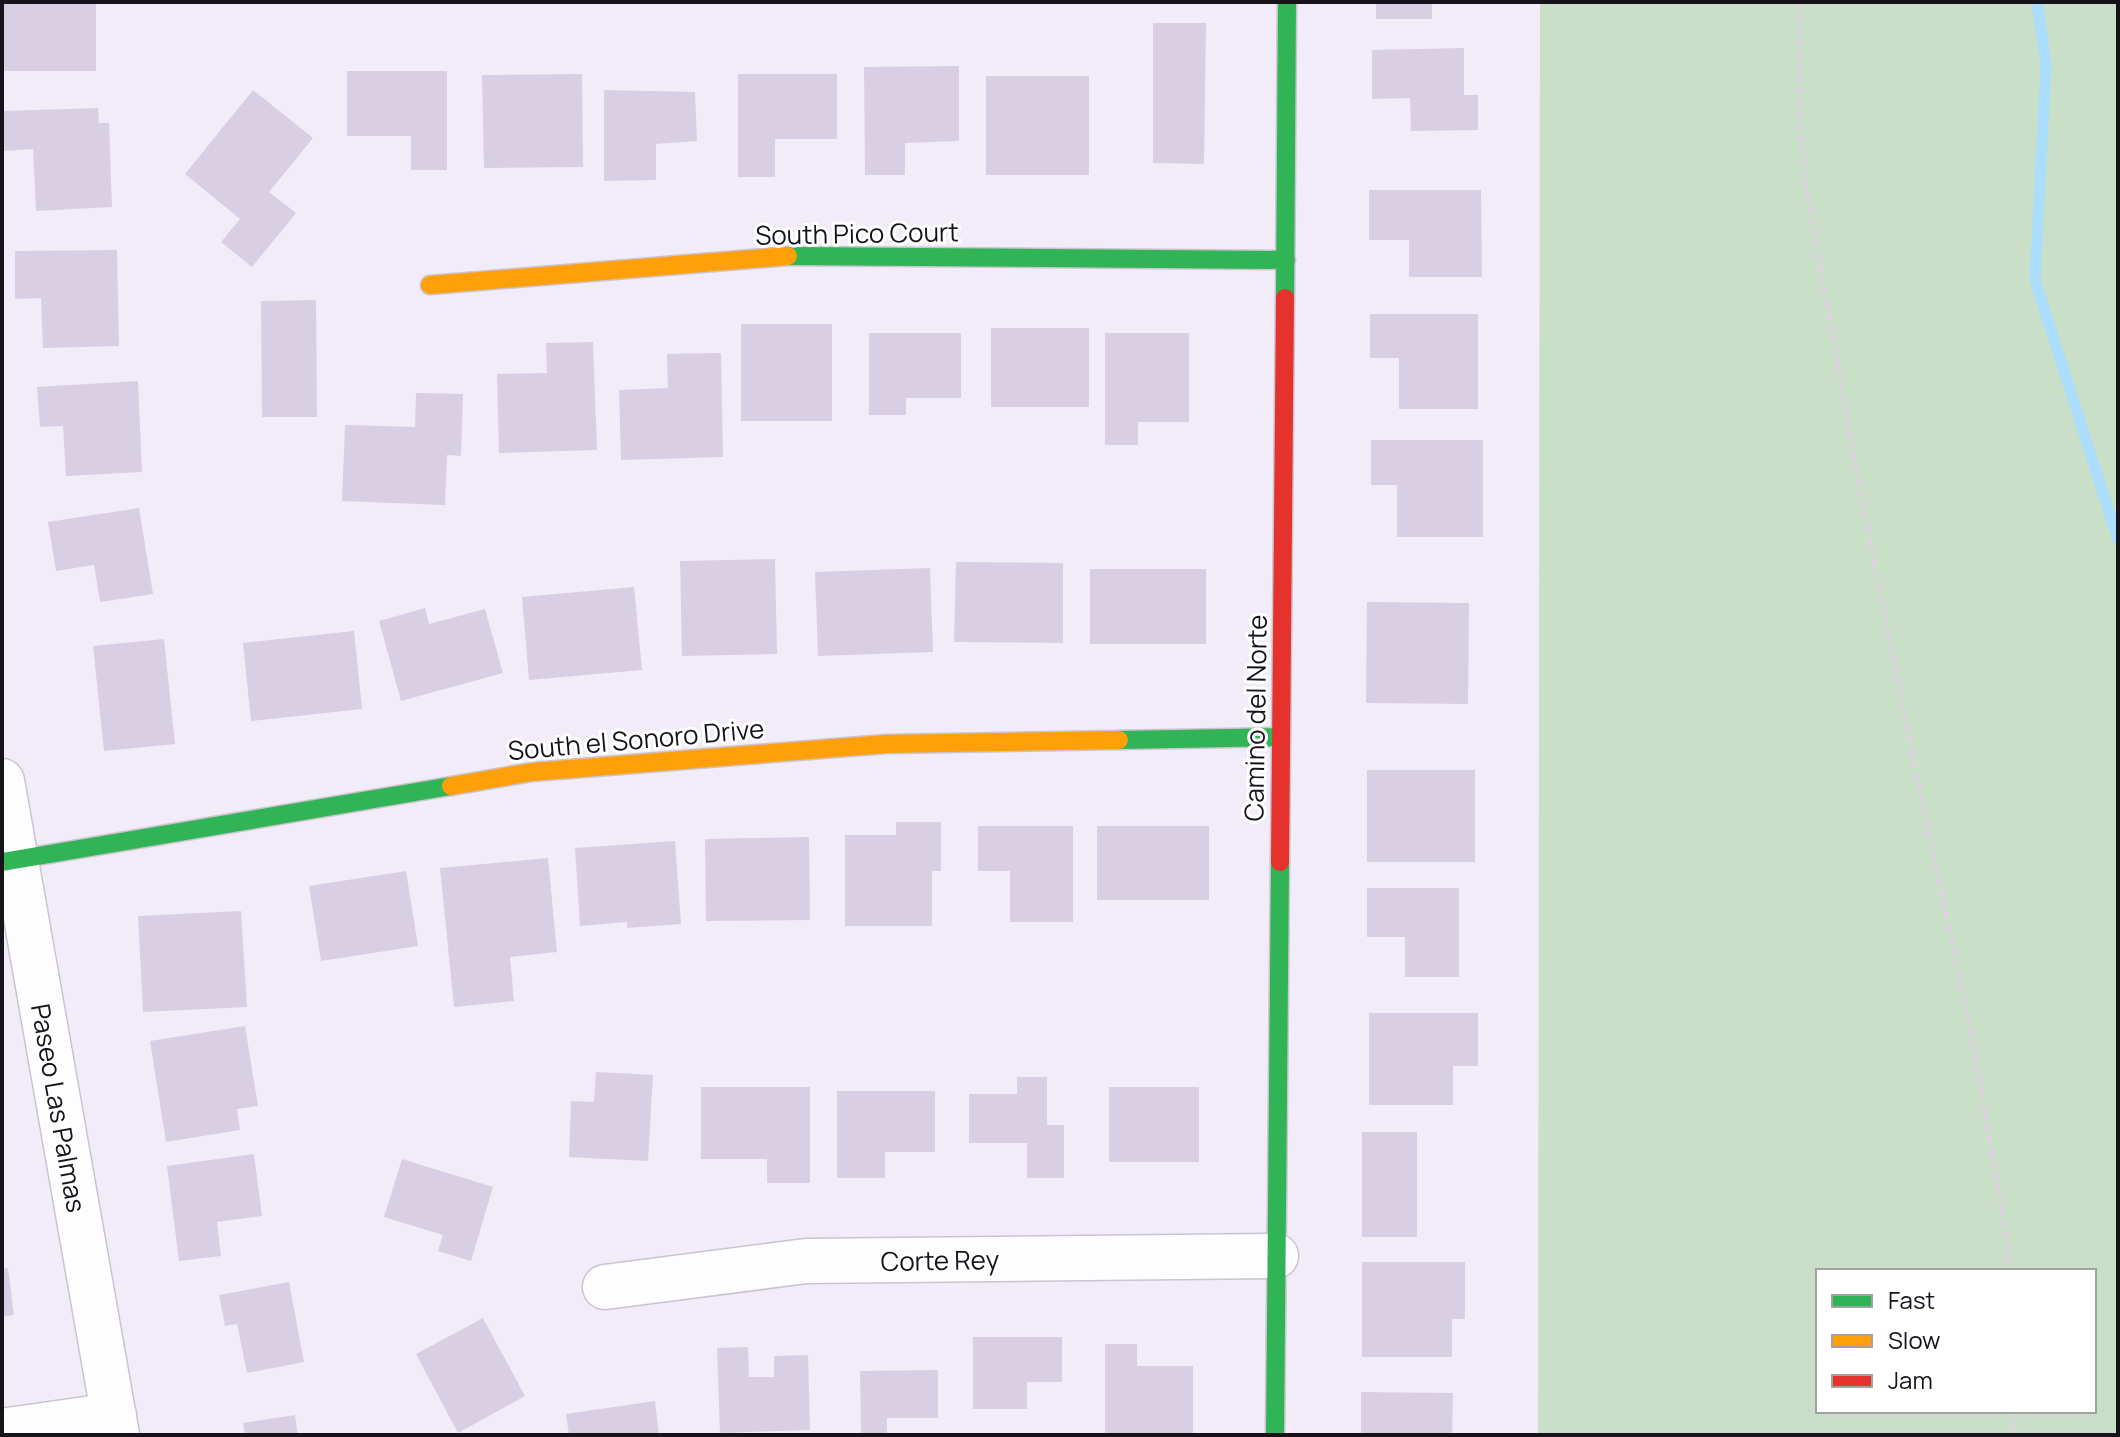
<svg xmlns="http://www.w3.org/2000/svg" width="2120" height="1437" font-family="Manrope,sans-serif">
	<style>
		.green { fill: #c9dfc7; fill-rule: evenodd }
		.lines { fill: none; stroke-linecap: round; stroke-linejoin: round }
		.stream { stroke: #abddfc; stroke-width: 11 }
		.building { fill: #d9cfe3 }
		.street-casing { stroke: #cac4cf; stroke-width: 47 }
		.fast-casing { stroke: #cac4cf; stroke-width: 21 }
		.slow-casing { stroke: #cac4cf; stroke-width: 21 }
		.jam-casing { stroke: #cac4cf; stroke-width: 21 }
		.path { stroke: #d8d6da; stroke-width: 5; stroke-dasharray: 8 4; stroke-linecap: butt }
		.street { stroke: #fdfcfe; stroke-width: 44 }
		.fast { stroke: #30b455; stroke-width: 18 }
		.slow { stroke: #ff9f0a; stroke-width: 18 }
		.jam { stroke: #e5322d; stroke-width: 18 }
		.labels { text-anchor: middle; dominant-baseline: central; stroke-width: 6; stroke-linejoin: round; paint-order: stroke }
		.street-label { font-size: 26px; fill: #17131b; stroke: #fff }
	</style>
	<rect width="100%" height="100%" fill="#f2ecf8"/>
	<path class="green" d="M1540,2h578v1433h-580zM1818,1271h276v140h-276z"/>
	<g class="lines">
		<path class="stream" d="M2037,2l9,63 -11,215 83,260"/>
	</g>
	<path class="building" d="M2,2h94v69h-94z
		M1376,2h56v17h-56z
		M1153,23h53l-2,141 -51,-1z
		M1464,48v47h14v35l-67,1 -1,-33 -38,1v-49z
		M959,66v75l-54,2v32h-40l-1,-108z
		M347,71h100v99h-36v-34h-64z
		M582,74l1,93 -99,1 -2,-93z
		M738,74h99v65h-62v38h-37z
		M986,76h103v99h-103z
		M253,90l60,48 -44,54 27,21 -44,54 -31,-25 19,-23 -55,-45z
		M604,90l91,2 2,49 -41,3v36l-52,1z
		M98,108l1,15h10l3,84 -76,4 -3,-62 -30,2 -1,-40z
		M1369,190h112l1,87h-73v-37h-40z
		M117,250l2,96 -76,2 -2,-50 -26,1v-48z
		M316,300l1,117h-55l-1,-116z
		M1370,314h108v95h-79v-51h-29z
		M741,324h91v97h-91z
		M991,328h98v79h-98z
		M869,333h92v65h-55v17h-37z
		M1105,333h84v89h-51v23h-33z
		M593,342l4,108 -98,3 -2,-79 50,-1 -1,-30z
		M721,353l2,104 -102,3 -2,-70 49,-2 -1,-34z
		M138,381l4,91 -76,4 -3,-50 -23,1 -3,-40z
		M416,393l47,1 -2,62 -14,-1 -2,50 -103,-4 3,-76 70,2z
		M1371,440h112v97h-86v-52h-26z
		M139,508l14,86 -53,8 -6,-37 -38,6 -8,-49z
		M775,559l2,95 -95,2 -2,-95z
		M956,562l107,1v80l-109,-1z
		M930,568l3,84 -115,4 -3,-84z
		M1090,569h116v75h-116z
		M634,587l8,83 -113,10 -7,-83z
		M1367,602l102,1 -1,101 -102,-1z
		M425,608l4,16 56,-15 18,64 -102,28 -22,-80z
		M354,631l8,78 -111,12 -8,-78z
		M164,639l11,105 -71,7 -11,-105z
		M1367,770h108v92h-108z
		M896,822h45v49h-9v55h-87v-91h51z
		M978,826h95v96h-63v-51h-32z
		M1097,826h112v74h-112z
		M809,837l1,83 -104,1 -1,-82z
		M675,841l6,83 -54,4v-6l-47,4 -5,-78z
		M548,858l9,94 -47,5 4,44 -60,6 -14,-139z
		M406,871l12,75 -97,15 -12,-75z
		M1367,888h92v89h-54v-40h-38z
		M241,911l6,96 -104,5 -5,-96z
		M1369,1013h109v53h-25v39h-84z
		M245,1026l13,80 -21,3 3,21 -74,12 -16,-101z
		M596,1072l57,3 -5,86 -79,-4 2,-56 23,1z
		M1017,1077h30v48h17v53h-37v-35h-58v-49h48z
		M701,1087h109v96h-43v-24h-66z
		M1109,1087h90v75h-90z
		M837,1091h98v61h-50v26h-48z
		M1362,1132h55v105h-55z
		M254,1154l8,62 -45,6 4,34 -42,5 -12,-95z
		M402,1159l91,28 -22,74 -33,-10 5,-16 -59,-18z
		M1362,1262h103v57h-13v38h-90z
		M8,1268l6,47 -12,2v-48z
		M289,1282l15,80 -57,11 -10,-49 -12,2 -6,-31z
		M483,1318l42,78 -67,37 -42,-79z
		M973,1337h89v45h-35v27h-54z
		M1105,1344h32v22h56v69h-88z
		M748,1347l1,30h25v-21l34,-1 2,75 -90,3 -3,-85z
		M938,1370v48h-51v17h-26l-1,-64z
		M1361,1392l92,1 -1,42h-91z
		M655,1401l4,34h-90l-3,-21z
		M295,1415l3,20h-53l-2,-12z"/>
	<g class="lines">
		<g class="street-casing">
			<path id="street" d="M2,781l115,654
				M605,1287l201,-26 470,-5
				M2,1431l112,-16"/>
		</g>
		<g class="fast-casing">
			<path id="fast" d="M788,256l498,4
				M1285,298l2,-296
				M1119,740l162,-3
				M2,862l449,-76
				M1275,1435l5,-573"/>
		</g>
		<g class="slow-casing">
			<path id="slow" d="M430,285l358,-29
				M451,786l81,-14 354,-28 233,-4"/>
		</g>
		<g class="jam-casing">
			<path id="jam" d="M1280,862l5,-564"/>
		</g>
		<path class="path" d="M1800,2l-1,36 4,130 59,332 51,255 58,278 37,213v25
			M2012,1411l1,24"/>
		<use href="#street" class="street"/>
		<use href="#fast" class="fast"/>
		<use href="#slow" class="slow"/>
		<use href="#jam" class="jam"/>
	</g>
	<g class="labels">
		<g class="street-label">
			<text transform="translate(857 233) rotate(-1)">South Pico Court</text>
			<text transform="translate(1255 718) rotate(-89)">Camino del Norte</text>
			<text transform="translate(636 739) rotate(-5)">South el Sonoro Drive</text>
			<text transform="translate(59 1108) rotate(80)">Paseo Las Palmas</text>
			<text transform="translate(940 1260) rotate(-1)">Corte Rey</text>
		</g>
	</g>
	<rect width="2120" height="1437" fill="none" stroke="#17131b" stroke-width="8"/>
	<rect x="1816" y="1269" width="280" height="144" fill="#ffffff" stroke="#a2a1a4" stroke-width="2"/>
	<rect x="1832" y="1295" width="40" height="12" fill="#30b455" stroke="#a2a1a4" stroke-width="2"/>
	<text x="1888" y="1309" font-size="24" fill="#17131b">Fast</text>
	<rect x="1832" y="1335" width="40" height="12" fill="#ff9f0a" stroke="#a2a1a4" stroke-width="2"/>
	<text x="1888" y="1349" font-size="24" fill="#17131b">Slow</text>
	<rect x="1832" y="1375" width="40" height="12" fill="#e5322d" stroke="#a2a1a4" stroke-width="2"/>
	<text x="1888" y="1389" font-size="24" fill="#17131b">Jam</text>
</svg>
